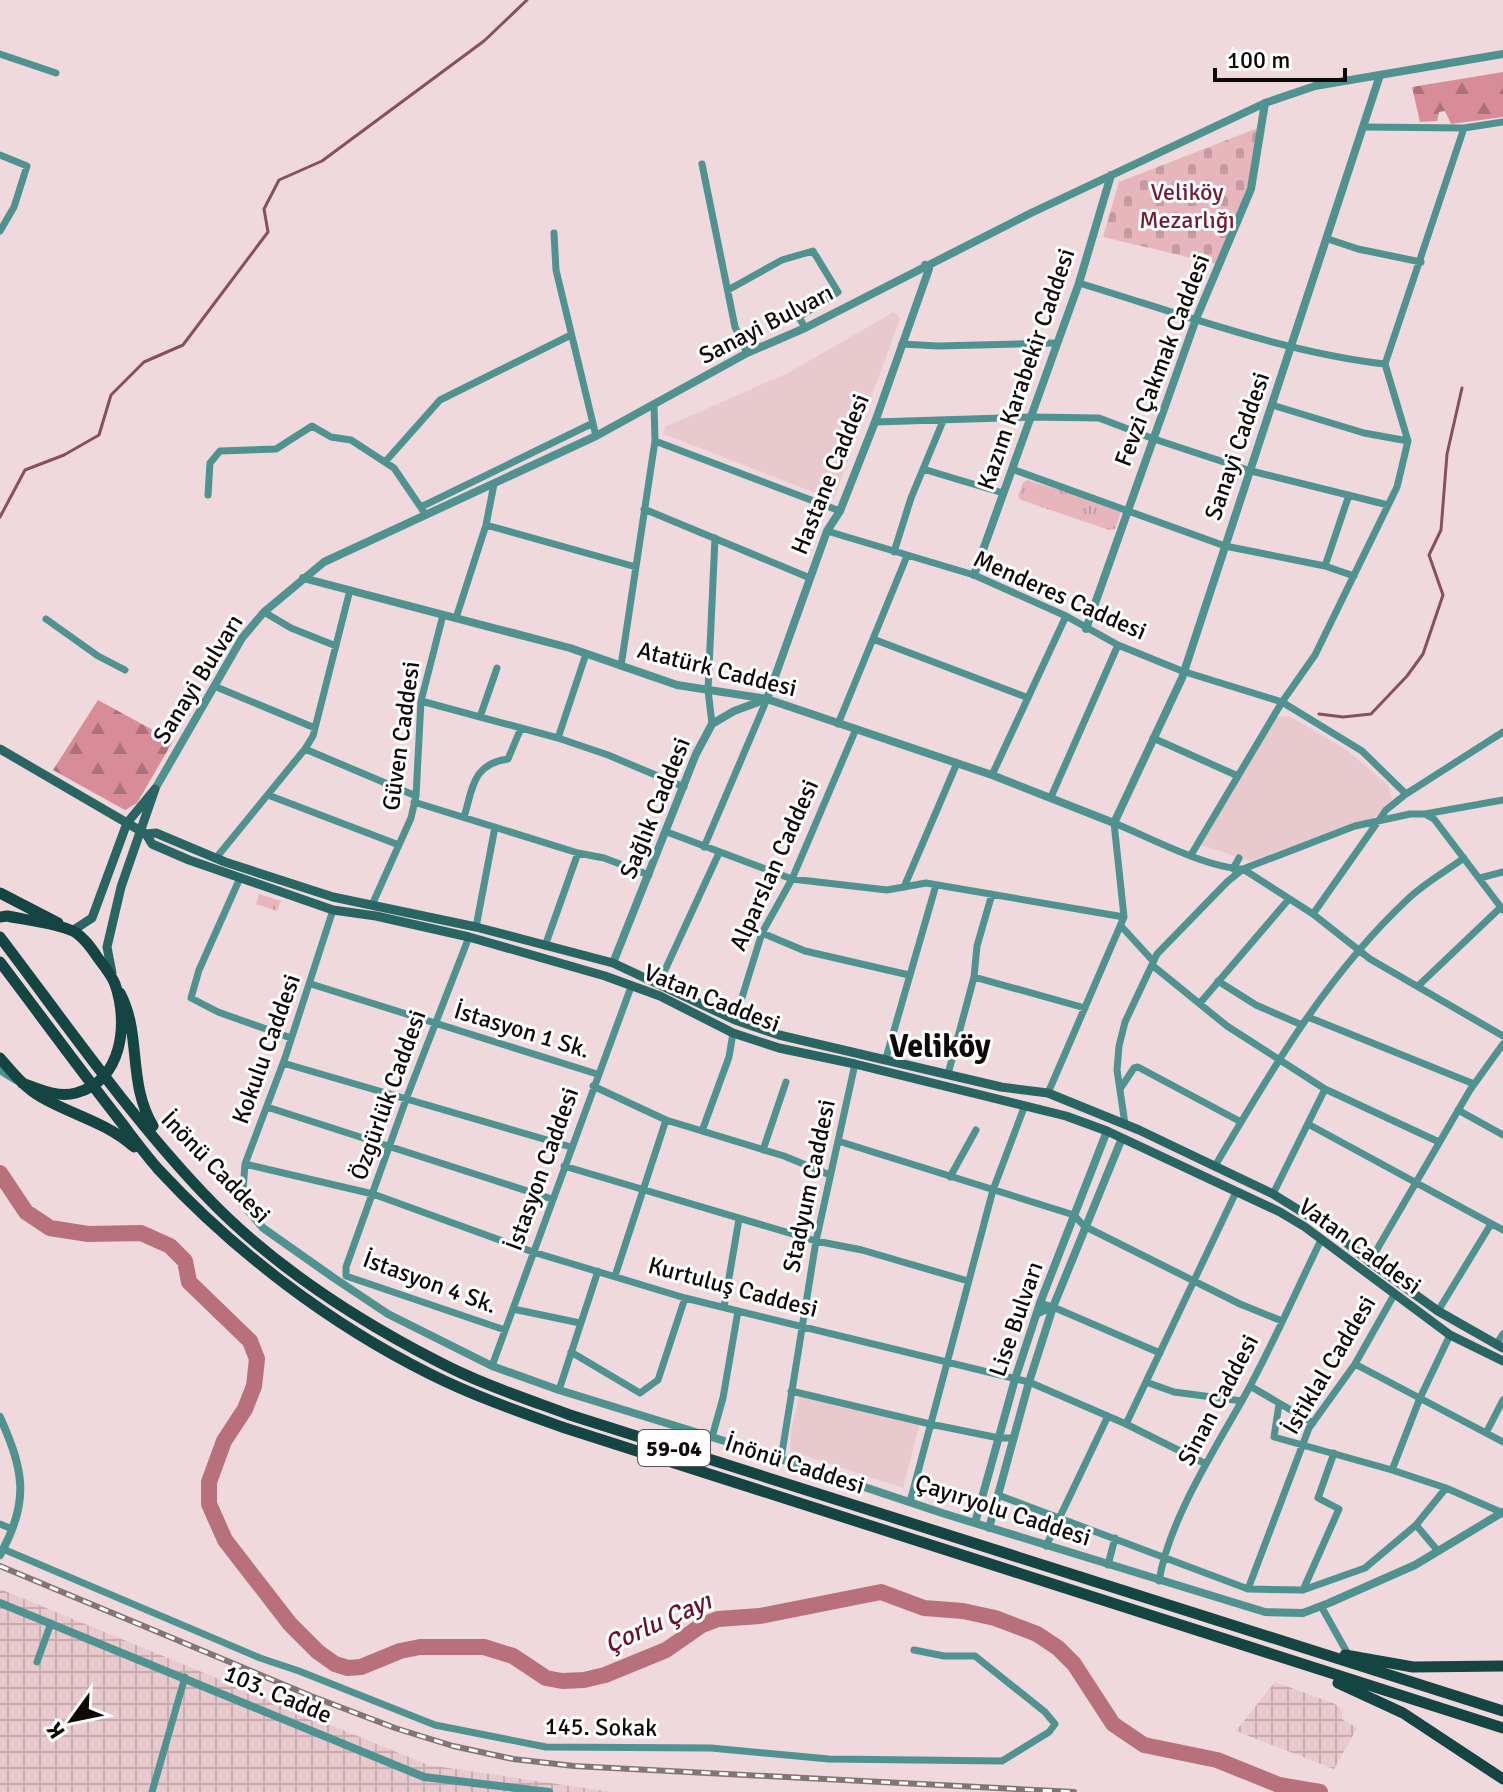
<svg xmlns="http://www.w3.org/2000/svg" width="1503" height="1792" font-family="Signika,sans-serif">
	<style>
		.built { fill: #e8c9cd }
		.industrial { fill: url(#industrial-grid) }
		.forest { fill: url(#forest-firs) }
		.cemetery { fill: url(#cemetery-stones) }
		.park { fill: url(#park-tufts) }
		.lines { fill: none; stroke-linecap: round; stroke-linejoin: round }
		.stream { stroke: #86515a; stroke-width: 3 }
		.river { stroke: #b8707c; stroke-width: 16 }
		.minor { stroke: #4f928f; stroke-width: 7 }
		.tertiary { stroke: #4f928f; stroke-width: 8 }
		.secondary { stroke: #296562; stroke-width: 9 }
		.primary { stroke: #144543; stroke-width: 11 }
		.rail-casing { stroke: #837476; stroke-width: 6 }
		.rail { stroke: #fff; stroke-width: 3; stroke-dasharray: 9; stroke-linecap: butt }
		.labels { text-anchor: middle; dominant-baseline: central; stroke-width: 6; stroke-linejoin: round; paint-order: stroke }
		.shield { fill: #fff; stroke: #585354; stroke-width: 2 }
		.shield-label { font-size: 22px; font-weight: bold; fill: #10090a }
		.park-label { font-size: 24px; fill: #731b33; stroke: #fff }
		.street-label { font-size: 24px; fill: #10090a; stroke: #fff }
		.water-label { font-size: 26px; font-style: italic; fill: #69102c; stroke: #fff }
		.district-label { font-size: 32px; font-weight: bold; fill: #10090a; stroke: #fff }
	</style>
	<defs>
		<pattern id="industrial-grid" width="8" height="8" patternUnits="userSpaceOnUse" patternTransform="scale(2)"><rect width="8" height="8" fill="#e8c9cd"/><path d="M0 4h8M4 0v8" fill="none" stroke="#c6abaf"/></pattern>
		<pattern id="forest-firs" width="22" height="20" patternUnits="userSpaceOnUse" patternTransform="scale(2)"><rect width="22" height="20" fill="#d78c98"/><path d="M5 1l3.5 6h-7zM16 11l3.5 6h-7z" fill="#ad717a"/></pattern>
		<pattern id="cemetery-stones" width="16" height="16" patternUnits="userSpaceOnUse" patternTransform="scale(2)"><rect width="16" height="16" fill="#e7b6bd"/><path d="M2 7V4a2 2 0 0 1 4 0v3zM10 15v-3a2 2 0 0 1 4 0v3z" fill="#c59ba1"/></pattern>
		<pattern id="park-tufts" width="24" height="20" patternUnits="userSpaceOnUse" patternTransform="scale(2)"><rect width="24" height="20" fill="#e7b6bd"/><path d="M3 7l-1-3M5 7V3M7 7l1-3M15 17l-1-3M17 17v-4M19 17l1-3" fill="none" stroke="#c59ba1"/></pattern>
	</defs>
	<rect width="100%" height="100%" fill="#efd9dc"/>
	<path class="built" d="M894,312l6,7 -66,179 -3,1 -167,-65 1,-7 123,-54z
		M1289,716l58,34 42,36 3,14 -19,19 -123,42 -49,-16 76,-128z
		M799,1397l121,26 -17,65 -113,-37 1,-21z"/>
	<path class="industrial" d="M0,1589l428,176 184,27h-612z
		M1275,1682l60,22 7,7v8l15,9 -23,41 -98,-38z"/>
	<path class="forest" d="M1503,72v45l-52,7 -6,-13 -6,1 -2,9 -17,1 -8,-35z
		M98,700l75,41 -36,62 -12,7 -72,-40z"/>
	<path class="cemetery" d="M1263,126l-15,60 -31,78 -114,-27 16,-55z"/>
	<path class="park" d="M1027,480l91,28 3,5 -6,16 -6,1 -88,-30 -3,-4 5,-13z
		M259,894l22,7 -4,10 -21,-7z"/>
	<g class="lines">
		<path class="stream" d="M0,517l25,-47 39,-15 35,-20 12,-40 33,-33 39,-17 85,-113 -4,-23 15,-29 43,-19 162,-120 43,-41
			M1319,714l24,3 28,-3 36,-38 16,-22 20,-59 -14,-40 12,-25 6,-76 15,-66"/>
		<path class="river" d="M0,1173l26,39 24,16 38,6 53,-1 29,13 15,15 4,21 61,59 7,18 -3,27 -9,23 -21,32 -15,41v22l16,36 65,84 28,28 17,12 13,4 13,-1 39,-16 20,-4h64l29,9 33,22 16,3 22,-1 21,-5 61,-25 36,-25 16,-6 42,-3 121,-24 43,16 39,3 32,7 42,16 21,14 16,16 39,60 31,21 73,15 62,25 41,7"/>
		<path class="minor" d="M0,54l56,19
			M1363,127l101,1 39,-6
			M0,155l27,11 -13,41 -14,24
			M702,164l33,163 12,26
			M554,233l2,37 40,166
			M1328,239l30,10 63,13
			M1079,283c99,30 203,69 306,81
			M728,290l54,-30 31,-9 25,41 -39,25 6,11
			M902,344l36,2 118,-3
			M1272,405l92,28 44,8
			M875,422l156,-5 68,1 55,21 97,32 137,34
			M655,441l185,70
			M385,462l55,-62 131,-65
			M923,469l80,24
			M1012,469l213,77 100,20 29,10
			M208,495l2,-32 10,-12 56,-2 36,-23 19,11 20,3 43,28 32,47
			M421,507l172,-84
			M644,509l166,69
			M486,525l150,42
			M827,531l147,44 92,41 52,29 64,26 100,31 80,49 44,43
			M894,552l17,-54 32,-77
			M1325,566l24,-71
			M264,612l27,16 45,18
			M456,618l30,-93 8,-41
			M46,619l52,37 27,14
			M873,639l153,58
			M621,666l34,-225 -1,-37
			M214,686l101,42
			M421,701l137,37 50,17 76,32
			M480,717l17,-49
			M712,724l-4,-34 7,-152
			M838,724l69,-168
			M558,738l28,-84
			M1153,738l85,38
			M305,749l111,47
			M992,775l74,-159
			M268,795l131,50
			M1051,797l67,-152
			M414,802l164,51 26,5 45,17
			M1425,814l78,-14
			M464,817c9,-29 8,-53 44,-58l13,-31
			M667,832l125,47 95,11 39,-7 198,34
			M704,847l63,-148
			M1191,855l91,-153 33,-47 82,-168 11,-46 -23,-77 79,-236
			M216,858l89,-109 8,-13 37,-146
			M1233,869l6,-11
			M240,878l-41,92 -8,28 27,14 73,26
			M1480,878l23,-6
			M904,887l53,-124
			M372,905l39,-87 5,-22 5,-95 22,-86
			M1313,914l73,-104 20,-16 97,-62
			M1121,926l32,35
			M476,927l19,-100
			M762,933l43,18 104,24
			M469,937l-61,157 -62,173v9l159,54
			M545,946l33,-93
			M1152,965l75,61 98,63 114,53
			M974,977l111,31
			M1218,981l38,24 46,20
			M659,983l60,-130
			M311,984l286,90
			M1418,986l83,-79
			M1200,1003l89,-104
			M1308,1017l166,67
			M735,1020l27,-87 30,-54 64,-150
			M886,1058l50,-173
			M283,1063l288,84
			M948,1074l26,-97 3,-31 15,-52
			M593,1086l73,34 118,36 46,19
			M1120,1089l14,-21 4,-1 103,55
			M1048,1093l76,-176 -10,-94c35,14 92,45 129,46l70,45 57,45 133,77
			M267,1107l285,92
			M1458,1110l45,25
			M1125,1124l-8,-54 2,-24 6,-24 32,-68 70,-72 16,-13 112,-43 55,-12h15l9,5 69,91
			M1308,1124l195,106
			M702,1131l27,-74 4,-24
			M838,1141l236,74 10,11 156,78 42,17
			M763,1150l23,-68
			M245,1164l128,30 160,58 152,46 344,84 97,42 80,40
			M564,1166l252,75 46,9 106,31
			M1215,1166c56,-95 112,-192 194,-268 16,-15 37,-27 55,-40
			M950,1177l26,-47
			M1273,1194l52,-105
			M242,1203l3,-39 40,-106 48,-148
			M1369,1263l101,-173 33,-46
			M615,1276l51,-156
			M724,1307l15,-88
			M1053,1307l107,46
			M513,1309l67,14
			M1438,1311l53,-87
			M1037,1314l16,-7 -13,-4
			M1496,1345l7,-11
			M571,1352l69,41 18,-13 27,-82
			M1355,1364l148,78
			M492,1366l139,-379
			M1146,1382l28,10 68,9
			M1250,1386l63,37
			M559,1390l39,-119
			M791,1391l139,33 69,14h14
			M1279,1404l-5,33 118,33 54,18 57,25
			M1126,1424l110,-232
			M1486,1433l17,-33
			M712,1437l11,-39 15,-87
			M781,1459l35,-218 39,-177
			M1392,1470l28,-72 30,-63
			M998,1495l250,94 55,1 62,-22 51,-43 30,-37
			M910,1502l83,-312 32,-85
			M0,1524l12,5
			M1416,1525l22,26
			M1046,1546l62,-130
			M3,1549l257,109 39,13 136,54 111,22 165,1 118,11 173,2 47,-29 6,-8 -10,-12 -70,-56h-31l-30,-6
			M1108,1565l7,-27
			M1159,1581c10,-63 59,-136 90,-193 26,-48 48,-99 72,-148
			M1248,1589l61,-161 46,-64 39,-69
			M1303,1590l36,-81 -21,-11 16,-45
			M1321,1606l28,50
			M37,1662l14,-39
			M152,1792l33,-115"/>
		<path class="tertiary" d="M974,575l105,-292 32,-108
			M303,578l267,70 107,37 90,14 225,76 122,48 68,-145 198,-603
			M1086,629l110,-310 55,-130 14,-86
			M155,789l87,-151 22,-26 60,-50 272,-126 151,-83 58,-25 226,-115 234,-110 50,-17 188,-32
			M613,963l83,-209 16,-30 22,-13 33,-12 60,-168 13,-20 35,-89 54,-153 -4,-4
			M0,1070l16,10
			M242,1203l21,25 71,50 54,36 104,52 67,24 198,61 185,62 323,99 38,1 26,-10 86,-38 88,-53
			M0,1417c24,54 30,84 0,138
			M975,1523l40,-144 25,-76 67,-172
			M989,1528l40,-146 24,-75 69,-169
			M0,1603l424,174 125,15"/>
		<path class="secondary" d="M0,749l146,85 6,10 37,16 144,50 43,6 93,21 136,39 55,20 73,37 46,15 76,16 211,52 41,15 173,81 25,15 145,108 53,26
			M146,834l10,-1 69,29 108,35 143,30 137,36 122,57 44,15 222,52 47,6 91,37 134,64 58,36 39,32 68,49 65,37
			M72,931l20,-13 35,-95 28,-34 -34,98 -14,60 5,26"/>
		<path class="primary" d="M0,893l58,30
			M0,917l7,-1c19,4 49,7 66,15 11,6 19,18 25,27 6,8 14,18 17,26 14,40 7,97 -39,109 -19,5 -37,-4 -54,-10
			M0,937c66,87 129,178 204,257 64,68 148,123 231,166 43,23 89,38 135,55l933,296
			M0,962c38,50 75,101 114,151 15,19 29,39 45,57 76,82 171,154 271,204 44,22 90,38 135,54l938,300
			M120,993c22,41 7,89 33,133
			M0,1058c13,15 24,29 41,39 31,18 65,25 93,50
			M1345,1655l68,12 90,-1
			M1338,1683l65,30 100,66"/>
		<g class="rail-casing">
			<path id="rail" d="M0,1566l311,130 84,32 58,18 60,13 61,7 500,26"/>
		</g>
		<use href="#rail" class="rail"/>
	</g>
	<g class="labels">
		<rect class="shield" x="638" y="1430" width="72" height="36" rx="6"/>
		<g class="shield-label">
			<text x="674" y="1448">59-04</text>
		</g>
		<g class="park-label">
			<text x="1187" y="192">Veliköy<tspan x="1187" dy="28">Mezarlığı</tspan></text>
		</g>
		<g class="street-label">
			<text transform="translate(766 324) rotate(-27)">Sanayi Bulvarı</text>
			<text transform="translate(1162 360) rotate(-69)">Fevzi Çakmak Caddesi</text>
			<text transform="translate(1026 369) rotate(-71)">Kazım Karabekir Caddesi</text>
			<text transform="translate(1237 446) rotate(-71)">Sanayi Caddesi</text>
			<text transform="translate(830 474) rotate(-68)">Hastane Caddesi</text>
			<text transform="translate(1060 595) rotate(24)">Menderes Caddesi</text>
			<text transform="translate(717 669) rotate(14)">Atatürk Caddesi</text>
			<text transform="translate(198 679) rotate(-58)">Sanayi Bulvarı</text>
			<text transform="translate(401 736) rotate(-82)">Güven Caddesi</text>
			<text transform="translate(655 808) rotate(-68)">Sağlık Caddesi</text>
			<text transform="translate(774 865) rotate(-66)">Alparslan Caddesi</text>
			<text transform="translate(712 998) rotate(22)">Vatan Caddesi</text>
			<text transform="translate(522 1030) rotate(17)">İstasyon 1 Sk.</text>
			<text transform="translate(266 1049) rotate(-70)">Kokulu Caddesi</text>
			<text transform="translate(388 1095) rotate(-70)">Özgürlük Caddesi</text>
			<text transform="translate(216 1167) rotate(46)">İnönü Caddesi</text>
			<text transform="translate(542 1169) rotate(-70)">İstasyon Caddesi</text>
			<text transform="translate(809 1186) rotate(-78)">Stadyum Caddesi</text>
			<text transform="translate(1360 1246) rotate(36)">Vatan Caddesi</text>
			<text transform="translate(430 1282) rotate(20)">İstasyon 4 Sk.</text>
			<text transform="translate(733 1287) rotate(15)">Kurtuluş Caddesi</text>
			<text transform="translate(1016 1319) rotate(-71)">Lise Bulvarı</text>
			<text transform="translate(1329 1365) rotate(-59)">İstiklal Caddesi</text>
			<text transform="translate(1218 1400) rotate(-62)">Sinan Caddesi</text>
			<text transform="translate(795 1464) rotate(18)">İnönü Caddesi</text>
			<text transform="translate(1003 1510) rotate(18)">Çayıryolu Caddesi</text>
			<text transform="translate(278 1694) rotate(23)">103. Cadde</text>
			<text transform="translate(601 1727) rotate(1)">145. Sokak</text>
		</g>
		<g class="water-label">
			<text transform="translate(658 1623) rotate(-24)">Çorlu Çayı</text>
		</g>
		<g class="district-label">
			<text x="940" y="1046">Veliköy</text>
		</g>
	</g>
	<g transform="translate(72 1720) rotate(237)" stroke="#ffffff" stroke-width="6" paint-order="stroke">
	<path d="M0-6L14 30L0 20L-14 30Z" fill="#10090a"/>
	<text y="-12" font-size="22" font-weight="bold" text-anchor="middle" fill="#10090a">K</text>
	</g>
	<path d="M1215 68v12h130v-12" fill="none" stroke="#10090a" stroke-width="4"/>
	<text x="1227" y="68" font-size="24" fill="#10090a" stroke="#ffffff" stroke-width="6" paint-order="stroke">100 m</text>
</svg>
